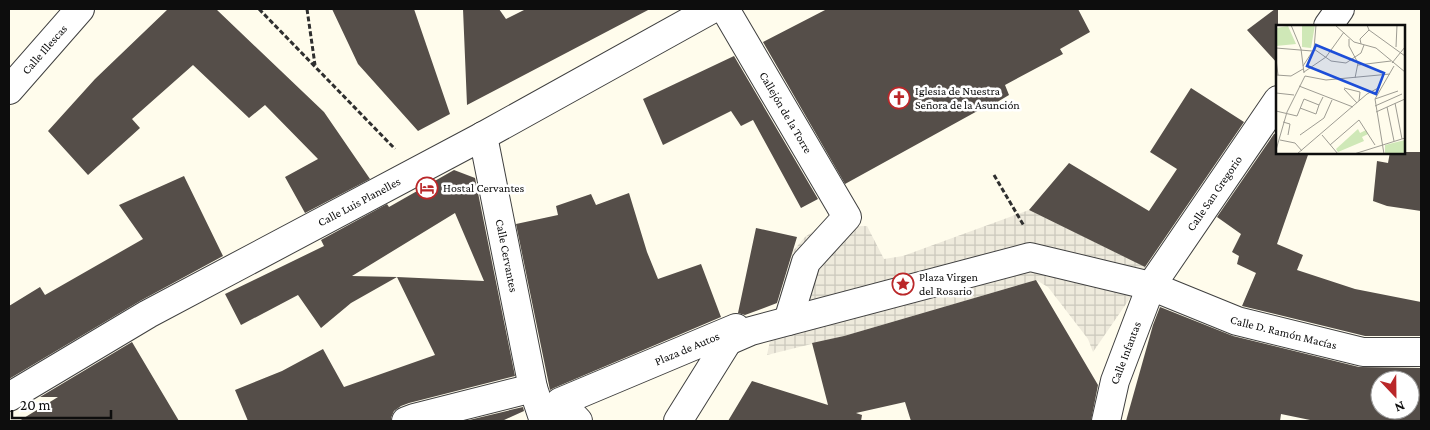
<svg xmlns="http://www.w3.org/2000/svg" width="1430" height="430" font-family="'Crimson Pro',serif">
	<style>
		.plaza { fill: url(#plaza-grid) }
		.building { fill: #554e49; fill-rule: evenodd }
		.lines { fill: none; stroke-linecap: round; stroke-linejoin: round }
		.minor-casing { stroke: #404040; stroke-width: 30 }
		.path { stroke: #2f2f2f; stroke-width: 3; stroke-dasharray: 5 2.5; stroke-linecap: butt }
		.minor { stroke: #fff; stroke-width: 28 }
		.labels { text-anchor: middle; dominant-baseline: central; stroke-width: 5; stroke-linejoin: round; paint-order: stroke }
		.street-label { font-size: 12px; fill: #0d0d0d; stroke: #fff }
		.poi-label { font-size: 12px; fill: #0d0d0d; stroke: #fff; text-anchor: start }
		.inset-road { fill: none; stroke: #9e9c93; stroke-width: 1 }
		.view { fill: #1d4ed8; fill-opacity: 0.15; stroke: #1d4ed8; stroke-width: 2.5 }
		.inset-edge { fill: none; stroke: #0d0d0d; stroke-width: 2.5 }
	</style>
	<defs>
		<pattern id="plaza-grid" width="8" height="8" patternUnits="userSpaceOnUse" patternTransform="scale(1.25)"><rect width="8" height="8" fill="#eeeadc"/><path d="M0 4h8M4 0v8" fill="none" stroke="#cbc8bc"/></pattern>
	</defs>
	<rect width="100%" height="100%" fill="#fffcec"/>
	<path class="plaza" d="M1029,210l121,59 -57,83 -5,-13 -40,-52 -12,-7 -192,56 -77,19 11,-52 15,-52 12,-14 14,-10 48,-1 17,33 19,-3z"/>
	<path class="building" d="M168,9h48l108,103 46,67 -65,34 -20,-36 33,-18 -53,-54 -16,13 -56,-53 -61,54 8,9 -52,47 -40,-44 47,-52z
		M332,9h82l36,105 -32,17 -60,-67z
		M463,9h36l7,10 20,-10h124l-183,96z
		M827,9h251l12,23 -30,17 3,5 -58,31 4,10 -27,16 -1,-2 -136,75 -82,-142z
		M1275,9h3v55l-31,-34z
		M734,56l84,143 -17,9 -48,-88 -12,6 -10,-15 -68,34 -20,-46z
		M1191,88l53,34 -99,145 -116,-57 40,-47 80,48 28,-42 -27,-17z
		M1274,134h4v18h31l-32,92 26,11 -6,15 58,19 66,13v34h-56l-123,-30 14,-33 -19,-9 2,-8 -7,-4 9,-18 -24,-17z
		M1390,152h31v59l-34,-5 -14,-5 4,-40 11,2z
		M454,170l21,8 40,198 -106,27 -8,3 -7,5 -3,7v3h-143l-13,-31 47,-19 41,-22 21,38 91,-32 -38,-78 87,4 -29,-68 -103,63 45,1 -46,26 -30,25 -23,-33 -57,30 -16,-31 99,-48 -3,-6 66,-36 2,3z
		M184,176l39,80 -83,45 -131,78v-73l31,-19 5,8 98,-56 -24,-34z
		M629,193l18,59 11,27 43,-15 20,53 -167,71 -4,2 -34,-166 42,-9 -2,-9 35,-12 5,11z
		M756,228l41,9 -20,66 -32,12 -7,-2z
		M1036,280l62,105 -7,36h-180l-6,-19 -49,11 6,2 -1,6h-133l24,-40 76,24 -16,-62 32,-7z
		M1160,307l73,29 126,31 62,1v53h-106l-34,-7 -1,7h-154l27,-96zM1380,380h30v30h-30z
		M132,342l47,79h-160l39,-24h-18z
		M523,407l1,4 -22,10h-37z"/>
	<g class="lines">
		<g class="minor-casing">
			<g id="minor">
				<path id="s1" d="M725,9l122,208 -41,45 -18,59"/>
				<path d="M1328,26l12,-17"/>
				<path id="s2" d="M9,90l71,-81"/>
				<path id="s3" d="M483,136l50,252 10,30 4,3"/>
				<path id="s4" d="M728,341l23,-10 279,-74 121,29 86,35 126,31h58"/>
				<path id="s5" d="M9,397l139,-83 335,-178 229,-127"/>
				<path d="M406,421l8,-3 119,-30"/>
				<path id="s6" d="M578,421l-18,-19 176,-74 -58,93"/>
				<path id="s7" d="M1106,421l9,-40 36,-95 127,-186"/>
			</g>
		</g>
		<path class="path" d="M259,9l136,140
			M307,9l8,56
			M994,175l30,51"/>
		<use href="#minor" class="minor"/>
	</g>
	<defs>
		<g id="church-ring" transform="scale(1.125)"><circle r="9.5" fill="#fff" stroke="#ba2729" stroke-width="1.5"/><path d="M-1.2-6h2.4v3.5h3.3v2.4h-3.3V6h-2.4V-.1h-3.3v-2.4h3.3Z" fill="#ba2729"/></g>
		<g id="hotel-ring" transform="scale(1.125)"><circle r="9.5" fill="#fff" stroke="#ba2729" stroke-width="1.5"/><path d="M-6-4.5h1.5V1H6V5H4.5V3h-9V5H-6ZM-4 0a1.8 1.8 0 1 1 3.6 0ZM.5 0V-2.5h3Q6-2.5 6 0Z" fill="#ba2729"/></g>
		<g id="sight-ring" transform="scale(1.125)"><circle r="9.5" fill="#fff" stroke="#ba2729" stroke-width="1.5"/><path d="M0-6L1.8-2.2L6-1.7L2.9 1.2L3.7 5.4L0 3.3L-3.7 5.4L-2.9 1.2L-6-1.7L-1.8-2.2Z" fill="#ba2729"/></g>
	</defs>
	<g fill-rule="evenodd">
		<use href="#church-ring" x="899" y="98"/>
		<use href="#hotel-ring" x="427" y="188"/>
		<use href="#sight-ring" x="903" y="284"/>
	</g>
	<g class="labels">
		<g class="street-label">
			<text stroke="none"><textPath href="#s2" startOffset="54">Calle Illescas</textPath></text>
			<text stroke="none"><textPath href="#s1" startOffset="120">Callejón de la Torre</textPath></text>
			<text stroke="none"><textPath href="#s7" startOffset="255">Calle San Gregorio</textPath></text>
			<text stroke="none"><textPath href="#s5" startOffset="401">Calle Luis Planelles</textPath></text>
			<text stroke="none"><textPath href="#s3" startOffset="122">Calle Cervantes</textPath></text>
			<text stroke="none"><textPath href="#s4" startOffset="579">Calle D. Ramón Macías</textPath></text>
			<text stroke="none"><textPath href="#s6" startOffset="164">Plaza de Autos</textPath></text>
			<text stroke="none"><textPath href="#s7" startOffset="71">Calle Infantas</textPath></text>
		</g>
		<g class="poi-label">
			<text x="915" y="91">Iglesia de Nuestra<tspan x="915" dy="14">Señora de la Asunción</tspan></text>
			<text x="443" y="188">Hostal Cervantes</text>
			<text x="919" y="277">Plaza Virgen<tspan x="919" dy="14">del Rosario</tspan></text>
		</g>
	</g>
	<g transform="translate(1276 25)">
		<rect width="129" height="129" fill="#fffcec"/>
		<path d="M26,0h13l-4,23 -9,-1zM12,1l8,18 -20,2v-18zM82,104l2,4 6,-3 2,4 -6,3 2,4 -26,11 -2,-3zM129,115v14h-20v-9z" fill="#cfe8b7"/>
		<path class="inset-road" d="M15,0l10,24 3,24M59,0l19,17 22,6 29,24M93,5l36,26M73,14v7l9,17 -3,15M85,19l-1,-5 9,-9 -2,-5M120,22l1,-22M0,23l36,3M38,24l17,12 15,2 15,-10 3,-8M0,34l2,16M116,38l13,-16M82,40l33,-4M27,41l11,-17 2,-24M28,47l22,-15 18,-25M0,50l15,1 12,-7M29,51l21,4 64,-6M23,61l54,21M68,63l16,4 -1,9M68,64l13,14M0,68l18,2M99,74l23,-8M119,78l7,36M99,81l27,-12M111,82l7,34M24,83l16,6 3,-9M0,86l21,5 7,-17 15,6 4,-8M100,87l29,-13M7,97l7,2 -2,11M24,110l24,-17 8,-18M46,110l16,19M4,115l15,3 7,8M54,120l29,-25 16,25M0,125l11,-38 18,-36M21,129l70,-60 13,-7M78,129l51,-16M108,129l-9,-55 19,-33"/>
		<path class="view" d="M40,20l68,28 -8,21 -69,-28z"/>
		<rect width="129" height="129" class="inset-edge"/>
	</g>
	<rect width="1430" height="430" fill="none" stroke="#0d0d0d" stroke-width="20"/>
	<g transform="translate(1395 395) rotate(158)"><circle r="24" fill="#ffffff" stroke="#9e9e9e"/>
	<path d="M0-4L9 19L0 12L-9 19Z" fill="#ba2729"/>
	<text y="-8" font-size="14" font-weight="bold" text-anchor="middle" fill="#0d0d0d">N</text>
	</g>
	<path d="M12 410v8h99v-8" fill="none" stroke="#0d0d0d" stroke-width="2.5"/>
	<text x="20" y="410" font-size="15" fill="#0d0d0d" stroke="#ffffff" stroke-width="4" paint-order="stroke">20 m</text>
</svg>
